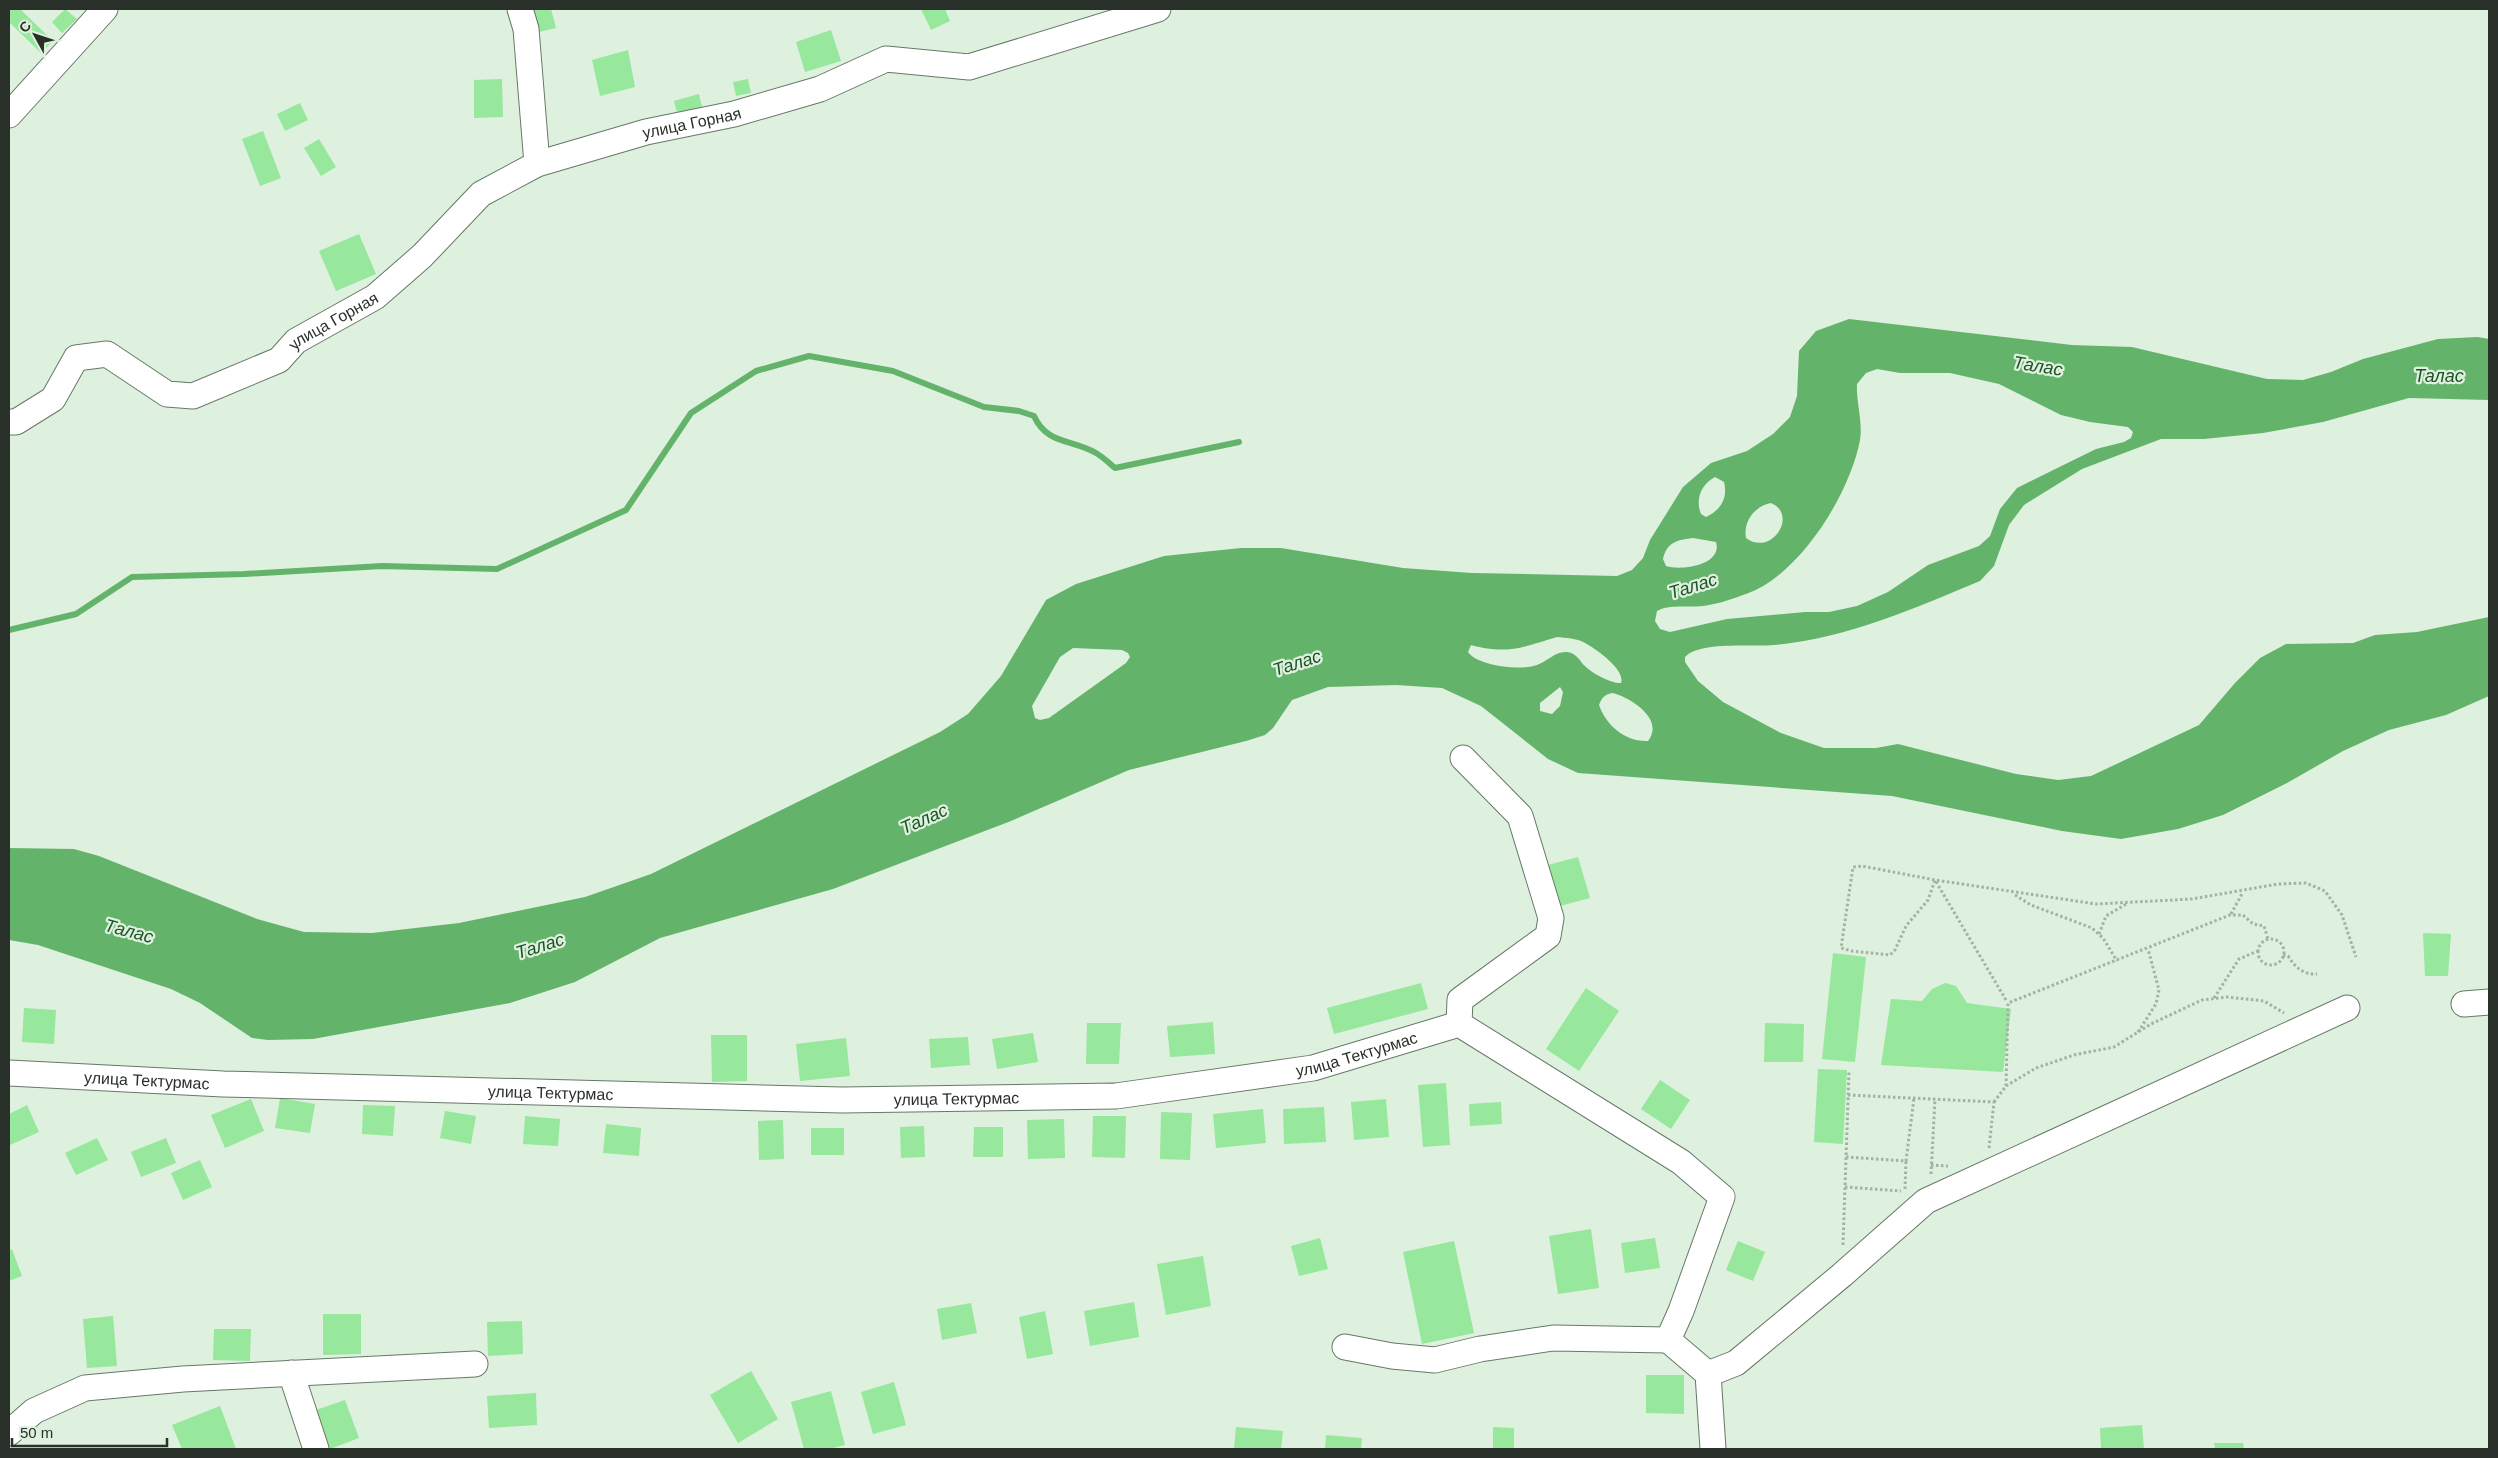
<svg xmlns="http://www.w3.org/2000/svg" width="2498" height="1458" font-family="Arial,sans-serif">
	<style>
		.water { fill: #64b36b; fill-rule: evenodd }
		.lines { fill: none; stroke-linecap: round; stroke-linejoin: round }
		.stream { stroke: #64b36b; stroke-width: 6 }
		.building { fill: #97e79c }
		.minor-casing { stroke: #677867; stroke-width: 27 }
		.path { stroke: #a2b2a3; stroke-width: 3; stroke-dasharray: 2.5 2.5; stroke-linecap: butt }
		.minor { stroke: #fff; stroke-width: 25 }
		.labels { text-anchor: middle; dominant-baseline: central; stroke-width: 4.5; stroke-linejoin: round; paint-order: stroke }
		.street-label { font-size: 16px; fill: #293029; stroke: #ddf1de }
		.water-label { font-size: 18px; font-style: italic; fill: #1d5425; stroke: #ddf1de }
	</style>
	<rect width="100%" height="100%" fill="#ddf1de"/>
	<path class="water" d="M1849,319l223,26 60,2 135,32 36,1 28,-8 32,-13 75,-20 40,-2 11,2v61l-80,-2 -86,24 -60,11 -59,6h-43l-79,30 -58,36 -15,20 -15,41 -14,15c-65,27 -135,58 -206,64 -22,2 -75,-4 -89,12v5l13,19 25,21 58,31 43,15h52l22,-4 118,30 42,6 33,-4 108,-51 36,-42 25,-25 26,-14 67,-1 22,-8 42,-3 72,-15v79l-43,19 -57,15 -46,21 -56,32 -64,32 -45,14 -57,10 -59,-8 -170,-35 -314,-23 -30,-14 -67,-53 -39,-18 -46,-3 -68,2 -36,13 -19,28 -8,7 -19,6 -117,29 -118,51 -178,68 -173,49 -85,44 -65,21 -197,36 -45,1 -16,-2 -52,-35 -29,-14 -133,-44 -29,-5v-92l65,1 25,7 158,63 47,13 68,1 87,-10 126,-26 66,-23 289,-142 28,-18 33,-38 45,-76 30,-16 88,-28 77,-8h40l122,20 69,5 145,3 15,-6 11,-12 7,-18 33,-53 28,-24 36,-12 26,-17 17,-17 7,-21 2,-45 17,-20zM1877,369l23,4h50l49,11 62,31 29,7 38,5 5,5 -2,6 -7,4 -28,7 -79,39 -17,21 -10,27 -11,10 -51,19 -40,27 -31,14 -28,6h-24l-78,7 -57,13 -10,-3 -5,-8 2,-10c14,-8 36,-2 52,-6 13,-2 25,-7 37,-11 53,-18 104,-100 114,-154 3,-18 -4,-38 -3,-56l9,-11zM1715,477l9,5c4,16 -3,28 -18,35l-5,-3c-6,-14 0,-30 14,-37zM1771,503c28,12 0,54 -25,35 -3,-17 9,-32 25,-35zM1693,538l23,4c7,23 -35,29 -50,24l-3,-7c4,-17 14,-19 30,-21zM1557,637c9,1 19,1 28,6 10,5 41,27 36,40 -8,1 -28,-9 -35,-16 -7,-6 -9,-15 -21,-15 -10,0 -19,10 -28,13 -15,6 -60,1 -69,-13l3,-7c37,10 52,2 86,-8zM1073,648l49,2 6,3 2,4 -4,6 -77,55 -9,2 -5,-2 -3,-12 28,-49zM1560,687l3,5 -3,14 -8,8 -12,-3v-8zM1613,693c18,5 52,26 35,48 -23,1 -42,-16 -49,-36 3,-8 6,-11 14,-12z"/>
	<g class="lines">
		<path class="stream" d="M9,630l67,-16 56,-37 112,-3 138,-8 115,3 129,-59 65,-97 65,-42 53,-15 84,15 91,36 35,4 15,5c13,29 39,23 62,37 7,4 13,10 19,15l124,-26"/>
	</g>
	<path class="building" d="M9,9h11l33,32 -12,12 -32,-31z
		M65,9l12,10 -15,14 -10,-11z
		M533,9h18l5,19 -17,4z
		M921,9h24l5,12 -19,9z
		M831,30l10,31 -36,11 -9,-30z
		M628,50l7,37 -35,9 -8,-36z
		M502,79l1,38 -29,1v-38z
		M748,79l3,14 -15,3 -3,-14z
		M699,94l3,13 -25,6 -3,-12z
		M300,103l8,17 -23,11 -8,-17z
		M263,131l18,47 -21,8 -18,-47z
		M319,139l17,28 -15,9 -17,-28z
		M359,234l17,40 -40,17 -17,-40z
		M1578,857l12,41 -30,8 -12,-41z
		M2423,933l28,1 -3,42h-23z
		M1833,953l33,4 -11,105 -33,-3z
		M1421,983l7,26 -94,25 -7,-26z
		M1945,983l11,3 11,17 44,6 -8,63 -122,-7 10,-66 31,2 10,-12z
		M1586,988l33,23 -40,60 -33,-22z
		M24,1008l32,2 -2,34 -32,-2z
		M1213,1022l2,32 -45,3 -3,-31z
		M1087,1023h34l-2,41h-33z
		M1765,1023l39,1 -1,38h-39z
		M1033,1033l5,29 -41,7 -5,-30z
		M711,1035h36v46l-35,1z
		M968,1037l2,28 -39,3 -2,-29z
		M846,1038l4,38 -50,5 -4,-37z
		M1818,1069l29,1 -4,74 -29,-2z
		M1660,1080l30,20 -19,29 -30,-20z
		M1446,1083l4,62 -27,2 -5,-62z
		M280,1098l35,6 -5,29 -35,-5z
		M251,1099l13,32 -39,17 -14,-33z
		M1386,1099l3,38 -35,3 -3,-38z
		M1501,1102l1,22 -32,2 -1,-22z
		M27,1105l12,27 -29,13 -1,-31z
		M363,1105l32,1 -2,30 -31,-2z
		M1324,1107l2,35 -42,2 -1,-35z
		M1263,1109l3,34 -50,5 -3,-34z
		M445,1111l31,5 -5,28 -31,-6z
		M1161,1112l31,1 -2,47 -30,-1z
		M525,1116l35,3 -2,27 -35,-2z
		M1093,1116h33l-1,42 -33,-1z
		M1064,1119l1,39 -37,1 -1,-39z
		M783,1120l1,39 -25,1 -1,-39z
		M606,1124l35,4 -2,28 -36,-3z
		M924,1126l1,31 -24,1 -1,-31z
		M974,1127h29v30h-30z
		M811,1128h33v27h-33z
		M97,1138l11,22 -32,15 -11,-22z
		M166,1138l10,25 -35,14 -10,-25z
		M200,1160l12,27 -29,13 -12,-27z
		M1591,1229l8,59 -41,6 -9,-58z
		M1320,1238l8,31 -29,7 -8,-30z
		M1655,1238l5,30 -35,5 -4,-30z
		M1454,1241l20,92 -52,11 -19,-92z
		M1738,1241l27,11 -12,29 -27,-11z
		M12,1249l10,27 -13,5v-30z
		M1203,1256l8,50 -45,9 -9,-51z
		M1134,1302l5,35 -49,9 -6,-35z
		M971,1303l6,30 -35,7 -5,-31z
		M1045,1311l8,43 -26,5 -8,-42z
		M323,1314h38v40l-38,1z
		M113,1316l4,50 -30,2 -4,-49z
		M522,1321l1,33 -35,2 -1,-34z
		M214,1329h37l-1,32 -37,-1z
		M751,1371l27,48 -40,24 -28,-48z
		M1646,1375h38v39l-38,-1z
		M894,1382l12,43 -33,9 -12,-42z
		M831,1391l14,54 -16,4h-25l-13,-47z
		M536,1393l1,32 -48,3 -2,-32z
		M345,1400l14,38 -29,11 -14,-39z
		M220,1406l16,43h-54l-10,-24z
		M2142,1425l2,24h-43l-1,-21z
		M1236,1427l47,4 -2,18h-47z
		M1493,1427l21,1v21h-21z
		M1326,1435l36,3 -1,11h-36z
		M2214,1443h29l1,6h-29z"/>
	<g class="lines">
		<g class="minor-casing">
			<g id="minor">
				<path d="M520,9l6,20 11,135"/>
				<path d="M9,115l96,-106"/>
				<path id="s1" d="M9,422h7l37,-23 23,-41 31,-4 60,40 26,2 86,-36 17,-19 79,-44 47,-41 59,-62 56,-30 109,-32 88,-18 86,-25 66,-30 83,8 189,-58"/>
				<path d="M2464,1004l25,-2"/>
				<path d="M1459,1024l1,-24 88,-64 3,-18 -31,-102 -57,-58"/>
				<path id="s2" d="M9,1073l214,11 619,16 274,-4 197,-28 146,-44 222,138 41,35 -41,114 -13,29 40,34 5,75"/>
				<path d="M1345,1347l47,9 43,4 45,-11 73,-11 115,2"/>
				<path d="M291,1373l25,76"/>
				<path d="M1708,1374l28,-11 106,-88 84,-74 421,-193"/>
				<path d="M9,1433l25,-22 51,-23 98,-9 292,-15"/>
			</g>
		</g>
		<path class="path" d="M2015,895l16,10 61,23 11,10 14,23
			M2231,914l12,-22
			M2099,934l7,-18 22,-13
			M2258 952a13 13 0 1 1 26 0a13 13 0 1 1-26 0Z
			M2283,955l5,1c7,11 15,19 29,18
			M2214,998l25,-39 19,-8
			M2006,1000l-71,-120 -73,-14 -9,1 -12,81 11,3 38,4 5,-5 11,-24 22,-26 7,-20 161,24 96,-5 86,-15 28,-1 19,8 17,24 14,42
			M2138,1032l18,-28 3,-14 -11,-41
			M2006,1086l2,-83 222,-88h13l10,9 11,2 4,13
			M1848,1095l146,7 -5,46
			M1994,1102l12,-16 30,-18 38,-13 40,-8 37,-23 51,-24 25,-3 37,4 20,12
			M1846,1157l60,4 8,-63
			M1931,1165l17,1
			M1931,1174l4,-75
			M1845,1187l56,4
			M1905,1189l1,-28
			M1843,1245l6,-174"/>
		<use href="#minor" class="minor"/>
	</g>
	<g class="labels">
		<g class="street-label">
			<text stroke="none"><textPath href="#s1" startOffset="808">улица Горная</textPath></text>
			<text stroke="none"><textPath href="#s1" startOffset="388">улица Горная</textPath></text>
			<text stroke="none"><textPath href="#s2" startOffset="1352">улица Тектурмас</textPath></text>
			<text stroke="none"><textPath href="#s2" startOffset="138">улица Тектурмас</textPath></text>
			<text stroke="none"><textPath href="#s2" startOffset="542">улица Тектурмас</textPath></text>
			<text stroke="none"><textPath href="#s2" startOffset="948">улица Тектурмас</textPath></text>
		</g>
		<g class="water-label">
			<text transform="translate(2038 366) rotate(9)">Талас</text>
			<text x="2439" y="376">Талас</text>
			<text transform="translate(1693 586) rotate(-17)">Талас</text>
			<text transform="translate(1297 663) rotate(-18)">Талас</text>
			<text transform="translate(924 819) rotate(-24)">Талас</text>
			<text transform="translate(129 931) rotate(15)">Талас</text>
			<text transform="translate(540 946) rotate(-17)">Талас</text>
		</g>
	</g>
	<rect width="2498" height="1458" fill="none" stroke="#293029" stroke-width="20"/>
	<g transform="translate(35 35) rotate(310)" stroke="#ddf1de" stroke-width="4" paint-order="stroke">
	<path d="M0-4L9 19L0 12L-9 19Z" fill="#293029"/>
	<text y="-8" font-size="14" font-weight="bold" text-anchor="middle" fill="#293029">С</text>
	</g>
	<path d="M12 1438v8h155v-8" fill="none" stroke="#293029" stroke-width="2.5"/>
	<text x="20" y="1438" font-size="15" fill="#293029" stroke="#ddf1de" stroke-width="4" paint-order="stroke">50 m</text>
</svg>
